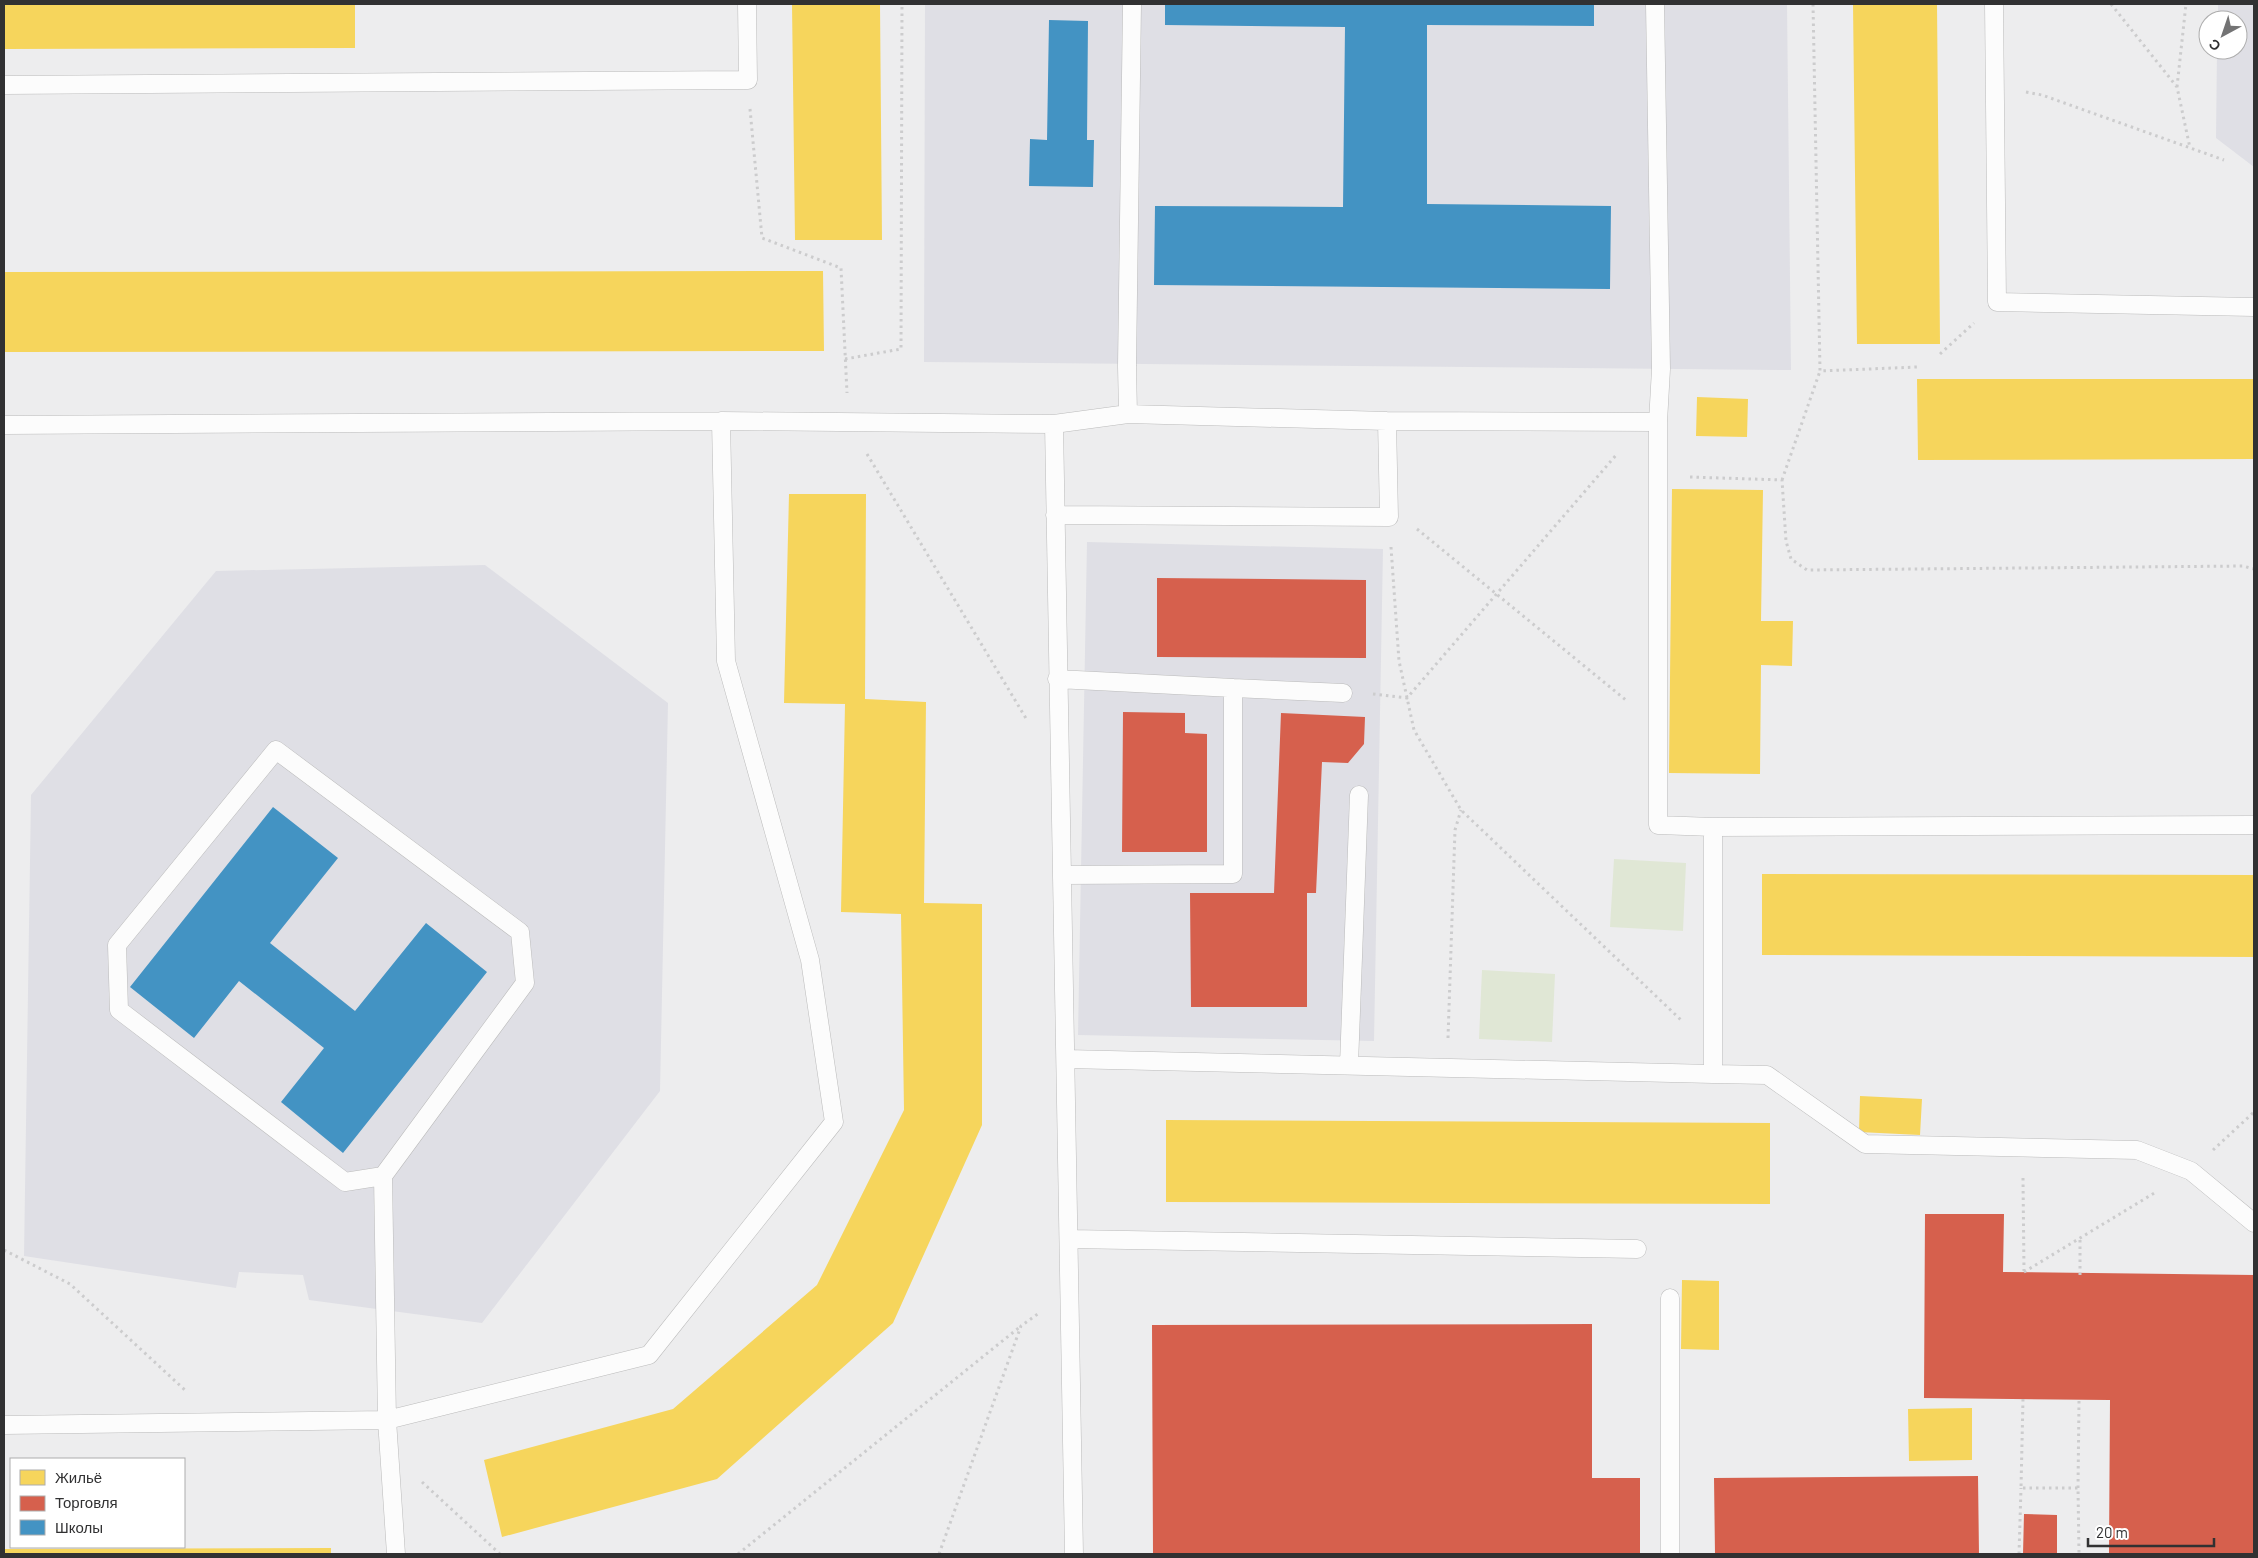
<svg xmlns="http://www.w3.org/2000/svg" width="2258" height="1558" font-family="Barlow,sans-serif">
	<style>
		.built { fill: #dfdfe5 }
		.green { fill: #e0e7d5 }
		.homes { fill: #f6d55c }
		.shops { fill: #d6604d }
		.schools { fill: #4393c3 }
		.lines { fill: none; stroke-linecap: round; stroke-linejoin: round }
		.lane-casing { stroke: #bbb; stroke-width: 19 }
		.path { stroke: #cccccd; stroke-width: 3; stroke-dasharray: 2.5 4; stroke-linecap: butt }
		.lane { stroke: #fcfcfc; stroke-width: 18 }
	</style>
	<rect width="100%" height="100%" fill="#ededee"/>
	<path class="built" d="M925,4h862l4,366 -867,-8z
		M2218,4h36v163l-38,-29 1,-88h21v-30h-20z
		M1087,542l296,7 -9,492 -296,-6z
		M485,565l183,138 -8,388 -178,232 -173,-23 -6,-25 -64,-3 -3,16 -212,-32 7,-461 185,-224z"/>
	<path class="green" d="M1614,859l72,4 -3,68 -73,-4z
		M1482,970l73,4 -3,68 -73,-3z"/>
	<path class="homes" d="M4,4h351v44l-351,1z
		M792,4h88l2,236h-87z
		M1853,4h84l3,340h-83z
		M823,271l1,80 -820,1v-80z
		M1917,379h337v80l-336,1z
		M1697,397l51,2 -1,38 -51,-1z
		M1672,489l91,1 -2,131h32l-1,45 -31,-1 -1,109 -91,-1z
		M789,494h77l-1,205 61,3 -2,201 58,1v221l-89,198 -176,156 -215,58 -18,-77 189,-51 144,-124 87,-175 -3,-196 -60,-2 4,-208 -61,-1z
		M1762,874l492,1v82l-492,-2z
		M1860,1096l62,3 -2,36 -61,-3z
		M1166,1120l604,3v81l-604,-2z
		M1682,1280l37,1v69l-38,-1z
		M1972,1408v52l-63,1 -1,-52z
		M331,1548v6h-327v-5z"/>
	<path class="shops" d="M1157,578l209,2v78l-209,-1z
		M1123,712l62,1v20l22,1v118h-85z
		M1281,713l84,4 -1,27 -16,19 -26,-1 -6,131h-9v114h-116l-1,-114h84z
		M1925,1214h79l-1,58 251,3v279h-145l1,-154 -186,-2z
		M1592,1324v154h48v76h-487l-1,-229z
		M1978,1476l1,78h-264l-1,-76z
		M2024,1514l33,1v39h-34z"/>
	<path class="schools" d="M1165,4h429v22l-167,-1v179l184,2 -1,83 -456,-4 1,-79 188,1 2,-180 -180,-2z
		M1049,20l39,1 -1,119h7l-1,47 -64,-1 1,-47 17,1z
		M273,807l65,51 -68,85 85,68 71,-88 61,49 -144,181 -62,-51 43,-54 -85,-67 -45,57 -64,-51z"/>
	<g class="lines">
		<g class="lane-casing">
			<path id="lane" d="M1655,4l6,365 -3,53
				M1994,4l3,298 257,5
				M4,85l744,-5 -1,-76
				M1128,414l-1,-48 5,-362
				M1054,424l74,-10 259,7 271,1v403l55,2 541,-2
				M4,425l717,-4
				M1055,515l334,2 -2,-96
				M1057,679l176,9
				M1713,827v247l54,1 98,69 272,6 54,21 63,52
				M1063,875l170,-1v-186l110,5
				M1066,1059l647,15
				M1349,1065l10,-270
				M1069,1239l568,10
				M4,1425l383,-5 -4,-244 142,-193 -5,-51 -244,-182 -159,195 2,65 226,172 38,-6
				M396,1554l-9,-134 262,-65 185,-233 -24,-162 -84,-299 -5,-240 333,3 20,1130
				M1670,1554v-256"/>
		</g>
		<path class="path" d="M1813,4l7,367 97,-4
			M2111,4l66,83 13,61
			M2177,87l9,-83
			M2026,92l16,3 182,65
			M750,109l12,129 79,30 6,125
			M1940,354l34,-31
			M845,359l56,-10 1,-345
			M867,454l160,266
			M1690,477l92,3 4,61 5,18 16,11 436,-4 11,3
			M1782,480l38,-109
			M1417,529l210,172
			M1391,547l8,114 15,69 47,80 220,210
			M1373,694l34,4 210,-244
			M1448,1038l7,-208 6,-20
			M2213,1150l41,-38
			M2023,1178l1,93
			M4,1250l66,34 116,107
			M2024,1272l132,-80
			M2080,1275v-37
			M2023,1399l-2,89h57l1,66
			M422,1482l78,72
			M2078,1488l1,-87
			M738,1554l283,-228
			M939,1554l82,-228 18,-13
			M2019,1554l2,-66"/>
		<use href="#lane" class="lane"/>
	</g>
	<rect width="2258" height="1558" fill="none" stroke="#313132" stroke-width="10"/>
	<rect x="10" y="1458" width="175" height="90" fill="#ffffff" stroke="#adadad"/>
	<rect x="20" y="1470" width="25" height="15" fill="#f6d55c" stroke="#adadad"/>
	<text x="55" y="1483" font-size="15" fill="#313132">Жильё</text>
	<rect x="20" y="1496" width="25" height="15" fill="#d6604d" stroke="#adadad"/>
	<text x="55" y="1508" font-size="15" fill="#313132">Торговля</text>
	<rect x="20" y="1520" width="25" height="15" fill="#4393c3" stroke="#adadad"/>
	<text x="55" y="1533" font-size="15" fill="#313132">Школы</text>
	<g transform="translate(2223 35) rotate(220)"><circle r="24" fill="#ffffff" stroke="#adadad"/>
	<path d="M0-4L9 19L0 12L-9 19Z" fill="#737374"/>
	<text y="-8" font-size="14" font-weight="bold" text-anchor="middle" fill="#313132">С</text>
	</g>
	<path d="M2088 1538v8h126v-8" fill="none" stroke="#313132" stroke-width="2.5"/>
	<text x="2096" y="1538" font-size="15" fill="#313132" stroke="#ffffff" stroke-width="4" paint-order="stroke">20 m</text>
</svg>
